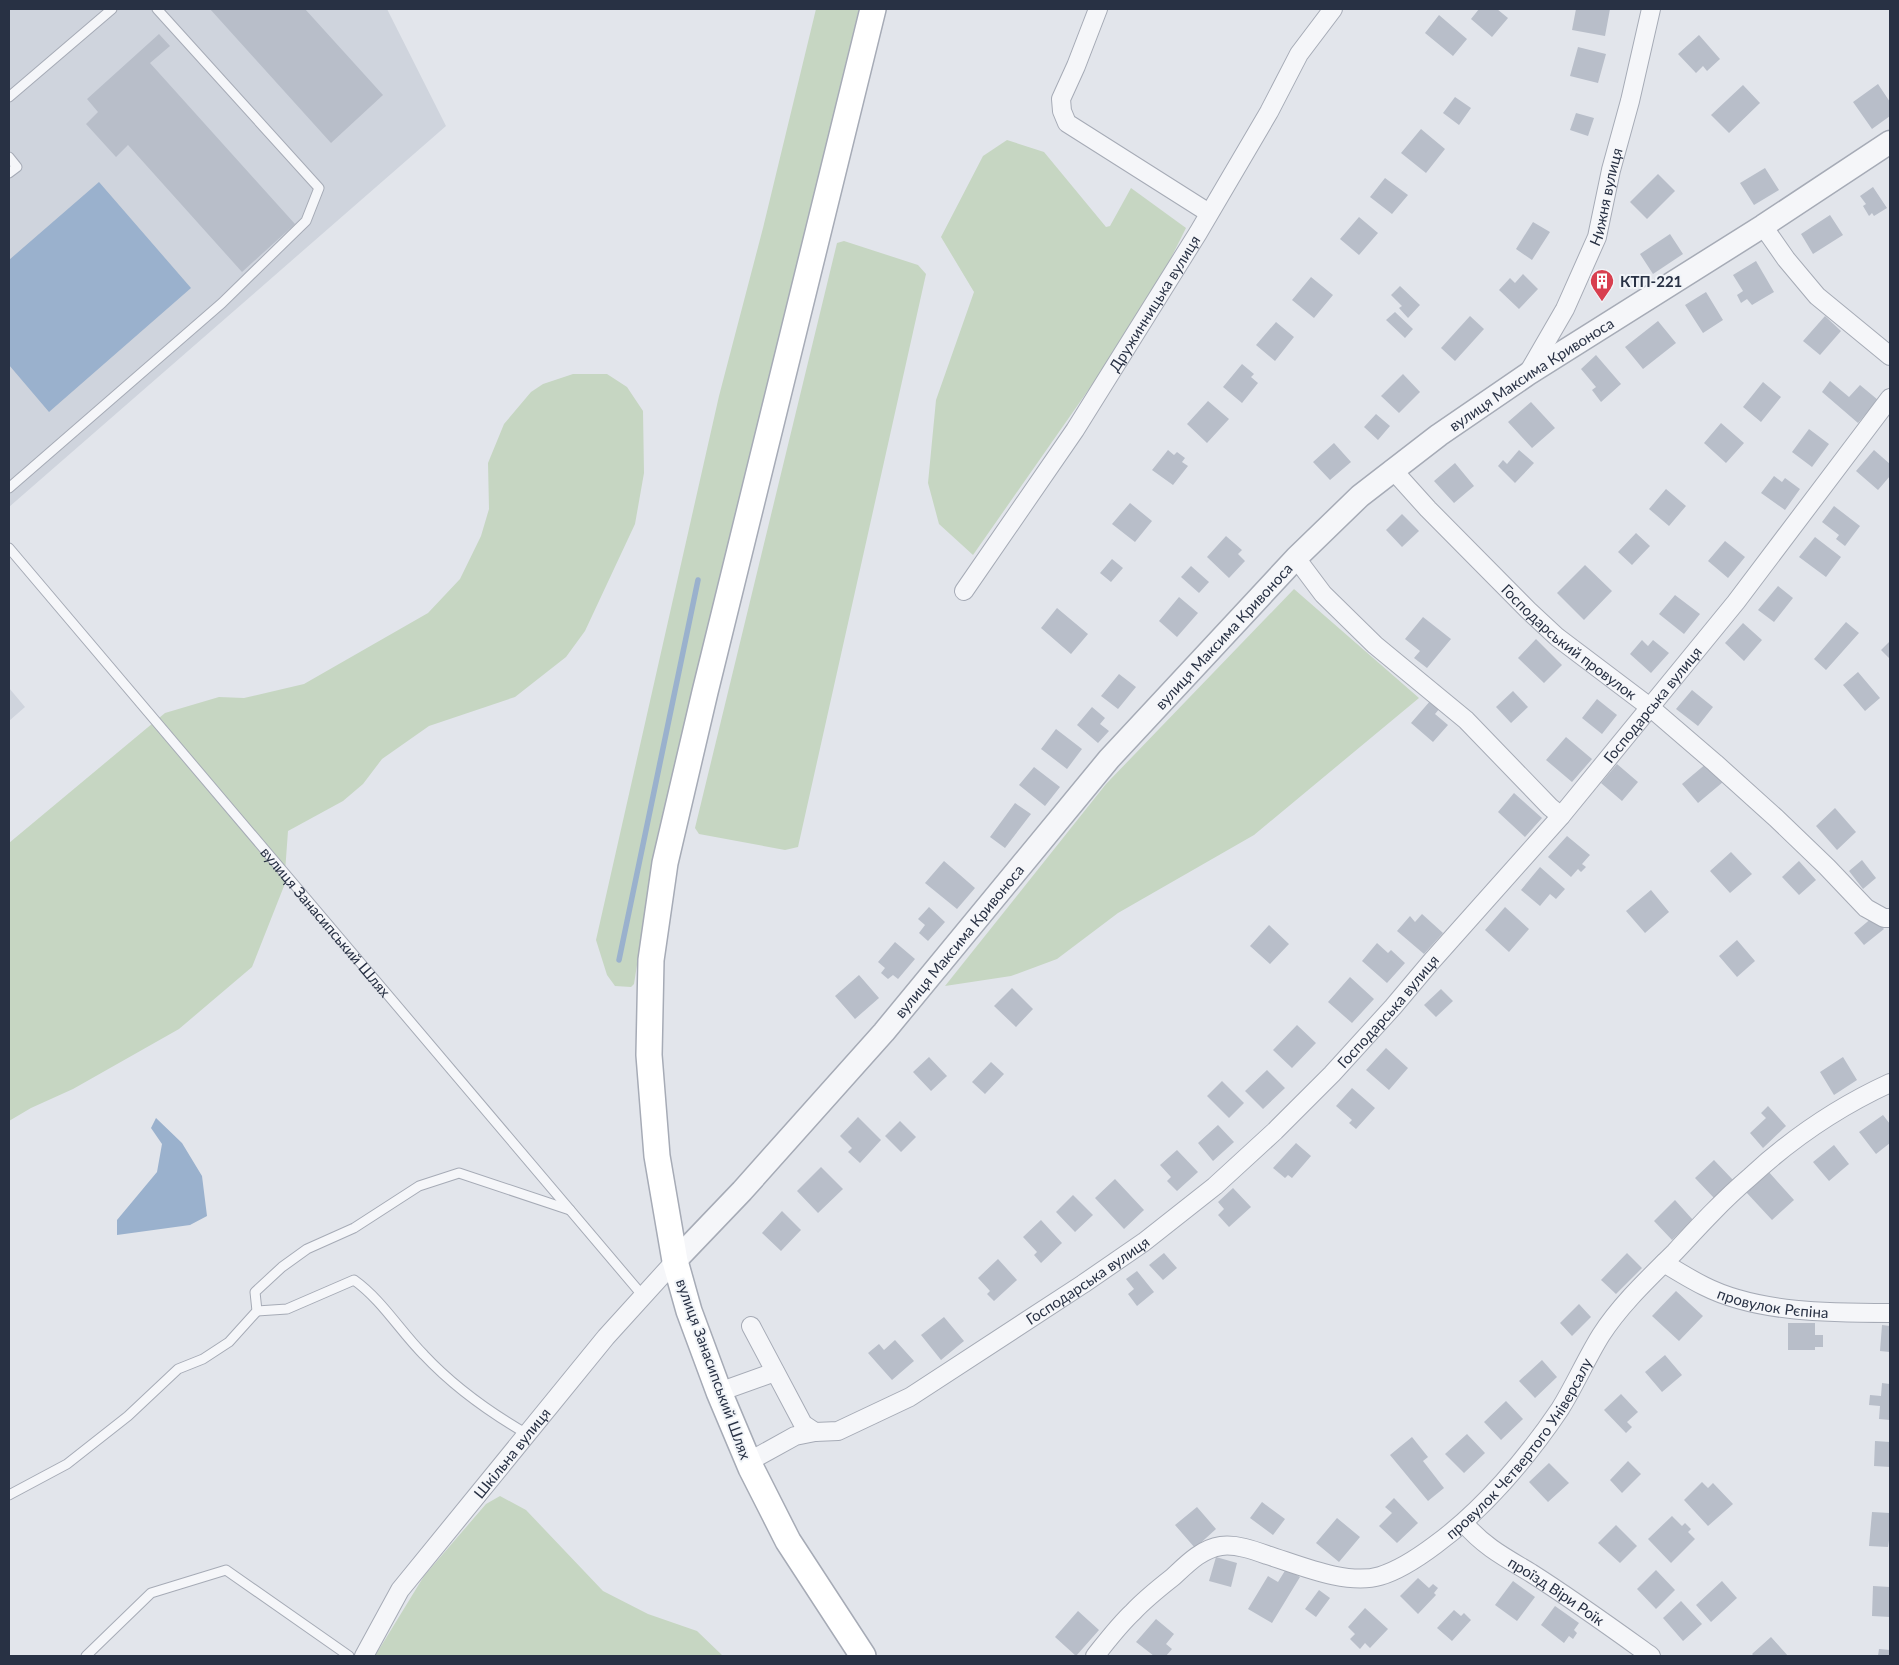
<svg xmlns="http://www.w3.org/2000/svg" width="1899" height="1665" font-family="Lato,sans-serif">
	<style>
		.built { fill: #cfd4dd }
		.green { fill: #c6d6c2 }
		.water { fill: #9ab1cd }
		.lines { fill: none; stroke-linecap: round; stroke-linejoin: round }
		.stream { stroke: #9ab1cd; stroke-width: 5.5 }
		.building { fill: #b8bec9 }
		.service-casing { stroke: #a6abb6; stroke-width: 11 }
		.minor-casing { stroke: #a6abb6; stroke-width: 20 }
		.tertiary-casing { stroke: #a6abb6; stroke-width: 25 }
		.secondary-casing { stroke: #a6abb6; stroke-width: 28 }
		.service { stroke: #f5f6f9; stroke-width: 9 }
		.minor { stroke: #f5f6f9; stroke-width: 18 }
		.tertiary { stroke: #f5f6f9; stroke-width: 22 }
		.secondary { stroke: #fff; stroke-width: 25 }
		.labels { text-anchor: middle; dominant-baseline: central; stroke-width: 4; stroke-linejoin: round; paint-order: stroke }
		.street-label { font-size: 15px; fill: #283144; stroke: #f1f4f8 }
		.poi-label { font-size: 15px; font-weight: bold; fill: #283144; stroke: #f1f4f8; text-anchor: start }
	</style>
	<rect width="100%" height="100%" fill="#e2e5eb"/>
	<path class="built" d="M9,9h378l59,117 -437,381z
		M9,688l16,19 -16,14z"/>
	<path class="green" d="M816,9h43l-202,828 -23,147 -3,3 -16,-1 -8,-11 -11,-35 123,-544 44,-168z
		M1007,140l37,12 62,75 4,-1 21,-38 55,40 -39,78 -174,249 -34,-31 -11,-41 8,-83 38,-108 -33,-55 42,-81z
		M844,241l74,24 8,9 -128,573 -13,3 -86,-16 -4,-6 142,-585z
		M573,374h34l20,13 16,24 1,62 -9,51 -50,107 -19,26 -51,40 -86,29 -47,33 -19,25 -20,17 -55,30 -4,55 -32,81 -73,62 -106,60 -42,19 -22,13v-278l156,-130 54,-16 25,1 60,-14 124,-71 32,-34 21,-43 8,-27 -1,-46 16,-39 27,-32 12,-8z
		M1294,589l125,109 -165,137 -136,78 -61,46 -46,17 -66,10 161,-202z
		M500,1496l26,14 77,81 45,23 49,17 26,25h-348l49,-80 62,-72z"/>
	<path class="water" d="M99,182l92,106 -142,124 -40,-47v-105z
		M156,1118l26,25 20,33 5,40 -17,9 -73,10v-15l40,-48 5,-28 -11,-16z"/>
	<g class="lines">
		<path class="stream" d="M619,960l79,-380"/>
	</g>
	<path class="building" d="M210,9h95l78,86 -52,48z
		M1479,9h18l11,9 -16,19 -21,-18z
		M1576,9h34l-5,27 -33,-6z
		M1439,15l28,24 -14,17 -28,-23z
		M159,34l11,12 -20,17 145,161 -53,48 -114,-127 -12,12 -30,-33 12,-12 -11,-13z
		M1699,35l21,24 -13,12 -4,-5 -7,7 -18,-19z
		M1578,47l28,7 -8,29 -28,-7z
		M1878,84l12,18v14l-18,13 -19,-27z
		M1743,85l17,18 -31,30 -18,-18z
		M1455,97l16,11 -12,17 -16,-12z
		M1576,113l18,5 -6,18 -18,-6z
		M1421,129l24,20 -19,24 -25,-20z
		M1765,168l14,22 -25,15 -14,-22z
		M1658,174l17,17 -28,28 -17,-17z
		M1385,178l23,17 -16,19 -22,-17z
		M1873,187l14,21 -13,8 -2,-3 -3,3 -6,-10 3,-2 -6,-8z
		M1830,215l13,20 -30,19 -12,-20z
		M1359,217l19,16 -19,22 -19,-16z
		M1533,222l17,10 -18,28 -16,-11z
		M1670,234l13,20 -30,20 -13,-20z
		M1756,261l18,31 -22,13 -5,-6 -6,4 -4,-8 6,-4 -10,-16z
		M1523,274l15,15 -19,20 -20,-19 11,-12 5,5z
		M1311,277l22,18 -19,23 -22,-18z
		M1400,286l20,19 -12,13 -9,-10 3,-2 -11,-11z
		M1706,292l17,28 -20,13 -18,-28z
		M1395,312l18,17 -8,9 -19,-18z
		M1470,316l14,13 -29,32 -14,-13z
		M1825,316l16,15 -21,24 -17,-14z
		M1658,321l18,22 -33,26 -18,-22z
		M1276,322l18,15 -19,24 -19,-16z
		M1596,355l25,29 -20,18 -9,-12 4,-3 -15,-18z
		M1242,364l12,10 -3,3 7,6 -16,20 -19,-16z
		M1403,374l17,18 -21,21 -18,-17z
		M1830,381l19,16 11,-12 18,15 -20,23 -36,-31z
		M1763,382l18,15 -20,25 -18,-15z
		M1208,401l21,18 -22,24 -20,-19z
		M1531,402l24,26 -23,20 -24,-26z
		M1376,414l14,12 -12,14 -14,-13z
		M1721,423l23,20 -18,20 -22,-20z
		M1809,429l20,15 -17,23 -20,-15z
		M1334,443l17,19 -21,18 -17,-18z
		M1168,450l6,5 3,-3 8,6 -3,4 6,4 -15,19 -21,-15z
		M1519,450l15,13 -19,20 -17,-17 5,-6 4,4z
		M1874,450l16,14v12l-12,14 -22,-19z
		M1455,463l19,23 -20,17 -20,-22z
		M1774,476l8,6 3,-4 15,11 -15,21 -24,-17z
		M1666,489l20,17 -17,20 -20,-17z
		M1130,503l22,18 -17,21 -23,-18z
		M1834,506l26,20 -15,20 -9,-7 3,-4 -17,-13z
		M1402,514l17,17 -17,16 -16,-17z
		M1636,533l14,13 -18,19 -14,-13z
		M1226,536l16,14 -4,4 7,7 -16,17 -22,-21z
		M1815,537l26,20 -15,20 -27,-20z
		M1725,541l20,16 -17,21 -20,-17z
		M1112,559l11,9 -12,14 -11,-9z
		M1585,565l27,26 -28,29 -27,-27z
		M1191,566l18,16 -10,11 -18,-16z
		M1778,586l15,12 -19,24 -16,-12z
		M1675,595l25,19 -16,20 -25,-20z
		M1179,597l19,16 -21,24 -18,-16z
		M1057,608l31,26 -17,20 -30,-26z
		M1423,617l28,22 -24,29 -13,-10 6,-7 -15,-12z
		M1846,622l13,11 -33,37 -12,-11z
		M1743,623l19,17 -18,21 -19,-18z
		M1536,639l26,26 -18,18 -26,-25z
		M1642,640l6,6 5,-6 16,13 -18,20 -21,-19z
		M1890,641v18l-9,-9z
		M1858,672l22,26 -15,13 -22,-26z
		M1119,674l17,13 -18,22 -17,-13z
		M1692,690l21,17 -15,19 -22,-17z
		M1513,691l15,16 -17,16 -15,-16z
		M1597,699l20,16 -15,19 -20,-16z
		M1431,700l9,8 -5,6 13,11 -15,17 -22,-19z
		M1092,707l13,11 -5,6 9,7 -11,12 -21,-18z
		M1056,729l26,20 -15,20 -26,-20z
		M1566,737l26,22 -20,23 -26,-22z
		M1707,763l16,19 -25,21 -16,-19z
		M1617,764l21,18 -16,19 -21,-18z
		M1034,767l26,20 -15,19 -26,-21z
		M1514,793l28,25 -17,19 -27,-25z
		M1015,803l16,11 -26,34 -15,-11z
		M1835,808l21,24 -19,18 -21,-24z
		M1567,836l23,19 -8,9 4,3 -5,5 -3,-3 -7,8 -23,-20z
		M1731,852l21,22 -22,19 -20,-22z
		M1862,860l14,18 -13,11 -14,-18z
		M944,861l31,27 -18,21 -32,-26z
		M1799,861l17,19 -17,15 -17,-18z
		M1540,867l25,22 -9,10 -6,-5 -10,12 -19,-16z
		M1651,890l18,22 -24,21 -19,-22z
		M929,907l16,15 -17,19 -9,-8 6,-8 -7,-6z
		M1505,907l24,22 -20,23 -24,-22z
		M1422,914l21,19 -19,21 -27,-23 13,-15 5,6z
		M1873,917l11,12 -20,16 -10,-12z
		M1269,925l20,19 -19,20 -20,-18z
		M1737,940l18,21 -18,16 -18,-21z
		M895,942l20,17 -17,20 -5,-4 -5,4 -7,-6 4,-5 -7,-6z
		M1377,943l11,10 3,-3 14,13 -18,20 -25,-22z
		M859,975l20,23 -24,21 -20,-23z
		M1350,977l24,22 -22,24 -24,-21z
		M1012,988l21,21 -17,18 -22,-21z
		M1441,989l12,12 -17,16 -12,-12z
		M1297,1025l19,18 -24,25 -19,-18z
		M1386,1048l22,20 -19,22 -23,-20z
		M929,1057l18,19 -16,15 -18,-19z
		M1843,1057l14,23 -23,15 -14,-23z
		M991,1062l13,12 -19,20 -13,-12z
		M1267,1070l18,18 -22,21 -18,-18z
		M1222,1081l22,22 -15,15 -22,-22z
		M1352,1088l23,20 -19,21 -7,-6 3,-3 -16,-14z
		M1768,1106l18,20 -23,22 -13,-15 16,-15 -5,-5z
		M1883,1115l7,9v19l-14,11 -17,-22z
		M858,1117l23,23 -21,23 -12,-11 4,-4 -12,-12z
		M900,1121l16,16 -15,15 -16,-16z
		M1218,1125l16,17 -21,19 -15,-18z
		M1296,1143l15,13 -19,22 -4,-3 -3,3 -12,-10z
		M1834,1145l15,19 -20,17 -16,-19z
		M1177,1150l21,22 -21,19 -10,-10 4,-4 -11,-12z
		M1714,1160l19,20 -19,18 -19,-20z
		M821,1167l22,22 -25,24 -21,-22z
		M1768,1171l26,29 -22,20 -26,-28z
		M1115,1179l29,31 -20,19 -29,-31z
		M1233,1188l18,19 -22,20 -11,-12 6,-6 -6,-7z
		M1073,1195l20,20 -18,17 -19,-20z
		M1675,1200l18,20 -21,20 -18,-19z
		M782,1211l19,19 -20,21 -19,-18z
		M1041,1220l21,23 -21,20 -7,-8 3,-3 -14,-15z
		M1164,1253l13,15 -14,12 -14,-15z
		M1627,1253l15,15 -26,26 -15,-14z
		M998,1259l19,21 -23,21 -7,-7 3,-3 -12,-13z
		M1137,1271l17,21 -17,14 -9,-12 6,-5 -8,-10z
		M1676,1291l27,25 -24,25 -27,-25z
		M1579,1304l12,13 -19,19 -12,-13z
		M944,1317l20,24 -23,19 -20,-25z
		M1788,1323h27v12h8v12h-8v3h-27z
		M1882,1325l8,1v26l-10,-1z
		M895,1340l19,21 -22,19 -24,-27 11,-9 5,6z
		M1665,1355l17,20 -20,17 -17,-20z
		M1542,1360l15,17 -22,21 -16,-17z
		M1882,1383l8,1v36l-11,-1 1,-13 -11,-1 1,-10 11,1z
		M1621,1394l17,18 -11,10 5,5 -6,6 -22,-23z
		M1506,1401l17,18 -22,21 -17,-18z
		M1467,1434l18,19 -21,20 -19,-19z
		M1412,1437l16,20 -5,4 21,27 -16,13 -38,-46z
		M1875,1441l15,1v25l-16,-1z
		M1628,1461l13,13 -19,19 -12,-13z
		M1549,1463l20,20 -21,19 -19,-20z
		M1702,1482l6,6 5,-5 20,21 -25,22 -24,-26z
		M1394,1498l24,25 -21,20 -18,-17 13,-13 -7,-6z
		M1262,1502l23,17 -12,16 -23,-17z
		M1197,1507l19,22 -21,19 -20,-23z
		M1872,1512l18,1v27h-1l-1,7 -19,-1z
		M1672,1516l10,10 3,-3 6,6 -3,3 7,7 -24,24 -23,-24z
		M1337,1518l23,19 -21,25 -23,-19z
		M1616,1525l21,21 -17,17 -22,-20z
		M1216,1557l21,6 -6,24 -22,-6z
		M1286,1569l14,8 -28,46 -24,-14 20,-33 10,6z
		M1656,1570l19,20 -19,19 -19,-20z
		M1418,1578l11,10 4,-4 5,4 -4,5 2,2 -18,19 -18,-18z
		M1513,1581l22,16 -18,24 -22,-16z
		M1722,1581l15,17 -26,24 -15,-17z
		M1873,1586l17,1v30l-18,-1z
		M1319,1590l11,8 -14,19 -11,-8z
		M1681,1601l21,23 -19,17 -20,-23z
		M1555,1606l24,17 -5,7 3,3 -4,6 -4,-3 -5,7 -23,-18z
		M1365,1608l23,21 -18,19 -5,-5 -5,6 -10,-10 5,-5 -7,-7z
		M1454,1610l7,6 3,-3 7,7 -19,21 -15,-13z
		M1078,1611l21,19 -23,26 -21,-19z
		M1156,1619l18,15 -8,10 6,5 -6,7h-12l-18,-14z
		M1771,1637l17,19h-34l-2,-2z
		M1879,1649l11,1v6h-12z"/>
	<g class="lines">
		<g class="service-casing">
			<g id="service">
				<path d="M9,97l103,-88"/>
				<path d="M9,157l8,10 -8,6"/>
				<path d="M9,488l213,-185 84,-82 13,-33 -162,-179"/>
				<path id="s1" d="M9,548l634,748"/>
				<path d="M257,1311l30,-2 67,-29c28,20 46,51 70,75 30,32 65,57 103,79"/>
				<path d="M9,1495l58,-31 61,-48 50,-47 25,-10 26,-17 28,-31 -2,-19 27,-25 25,-18 47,-21 65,-42 40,-13 111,37"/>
				<path d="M86,1656l65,-63 75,-23 123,86"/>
			</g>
		</g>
		<g class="minor-casing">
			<g id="minor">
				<path d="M1098,9l-22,57 -15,33 1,12 5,12 142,90"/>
				<path d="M1763,226l23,33 31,37 73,60"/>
				<path id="s2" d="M1528,373l37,-64 32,-72 14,-67 19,-69 21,-92"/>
				<path id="s3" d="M1392,469l36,40 100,101 29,27 94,71 64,55 61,55 51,49 39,41 18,10h6"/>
				<path d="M1296,558l27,36 52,51 91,75 84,87 11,9"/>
				<path id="s4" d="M964,591l111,-161 123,-197 71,-121 30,-58 34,-45"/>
				<path id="s5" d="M1664,1263c13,8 26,16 40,23 53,27 128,27 186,27"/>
				<path d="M751,1326l52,98 12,8"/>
				<path d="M719,1392l56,-20"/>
				<path id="s6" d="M748,1462l47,-26 20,-4 23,-1 72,-34 173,-113 61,-42 71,-56 60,-55 57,-57 61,-67 37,-44 131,-147 175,-214 154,-204"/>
				<path id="s7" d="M1464,1523c19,23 42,35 67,50 41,26 81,55 120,83"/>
				<path id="s8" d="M364,1656l36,-66 206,-253 69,-76"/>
				<path id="s9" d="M1095,1656c12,-15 24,-31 38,-44 12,-13 26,-24 40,-35 14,-13 28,-28 48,-31 15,-2 32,4 46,9 32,10 80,31 113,21 20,-6 39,-19 55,-31 48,-35 92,-87 125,-136 15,-24 26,-50 41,-74 20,-31 48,-57 74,-83 24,-26 48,-52 75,-75 41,-38 90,-71 140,-94"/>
			</g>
		</g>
		<g class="tertiary-casing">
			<g id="tertiary">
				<path id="s10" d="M675,1261l67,-70 142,-159 225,-273 187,-201 64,-62 79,-61 89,-61 235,-148 127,-84"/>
			</g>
		</g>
		<g class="secondary-casing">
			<path id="secondary" d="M863,1656l-75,-115 -37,-73 -32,-76 -30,-81 -14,-50 -18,-105 -8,-101 2,-95 14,-97 40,-171 168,-683"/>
		</g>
		<use href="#service" class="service"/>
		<use href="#minor" class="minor"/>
		<use href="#tertiary" class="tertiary"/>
		<use href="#secondary" class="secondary"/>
	</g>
	<defs>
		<g id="building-pin" transform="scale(1.25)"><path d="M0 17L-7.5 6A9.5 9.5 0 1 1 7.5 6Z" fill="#d83f4f" stroke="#f1f4f8"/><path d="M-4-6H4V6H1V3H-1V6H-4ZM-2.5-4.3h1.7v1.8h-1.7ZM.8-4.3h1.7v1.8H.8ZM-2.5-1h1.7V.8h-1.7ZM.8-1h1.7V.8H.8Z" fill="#fff"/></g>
	</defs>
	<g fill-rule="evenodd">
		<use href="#building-pin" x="1602" y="281"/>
	</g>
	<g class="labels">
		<g class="street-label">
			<text stroke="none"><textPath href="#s2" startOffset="194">Нижня вулиця</textPath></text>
			<text stroke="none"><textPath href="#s4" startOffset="345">Дружинницька вулиця</textPath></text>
			<text stroke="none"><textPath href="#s10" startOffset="1238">вулиця Максима Кривоноса</textPath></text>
			<text stroke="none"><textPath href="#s10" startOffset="832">вулиця Максима Кривоноса</textPath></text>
			<text stroke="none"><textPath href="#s3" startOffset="248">Господарський провулок</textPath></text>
			<text stroke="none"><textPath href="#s6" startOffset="1199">Господарська вулиця</textPath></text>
			<text stroke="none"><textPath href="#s1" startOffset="490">вулиця Занасипський Шлях</textPath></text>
			<text stroke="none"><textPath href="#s10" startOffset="428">вулиця Максима Кривоноса</textPath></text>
			<text stroke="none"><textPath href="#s6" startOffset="794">Господарська вулиця</textPath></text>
			<text stroke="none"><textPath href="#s6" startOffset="389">Господарська вулиця</textPath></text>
			<text stroke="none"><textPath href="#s5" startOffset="118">провулок Рєпіна</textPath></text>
			<text transform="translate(714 1369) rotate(70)">вулиця Занасипський Шлях</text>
			<text stroke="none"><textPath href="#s9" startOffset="526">провулок Четвертого Універсалу</textPath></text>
			<text stroke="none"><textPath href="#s8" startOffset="252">Шкільна вулиця</textPath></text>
			<text stroke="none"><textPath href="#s7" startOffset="115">проїзд Віри Роїк</textPath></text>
		</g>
		<g class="poi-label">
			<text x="1620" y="281">КТП-221</text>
		</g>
	</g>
	<rect width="1899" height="1665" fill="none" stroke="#283144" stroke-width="20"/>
</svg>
